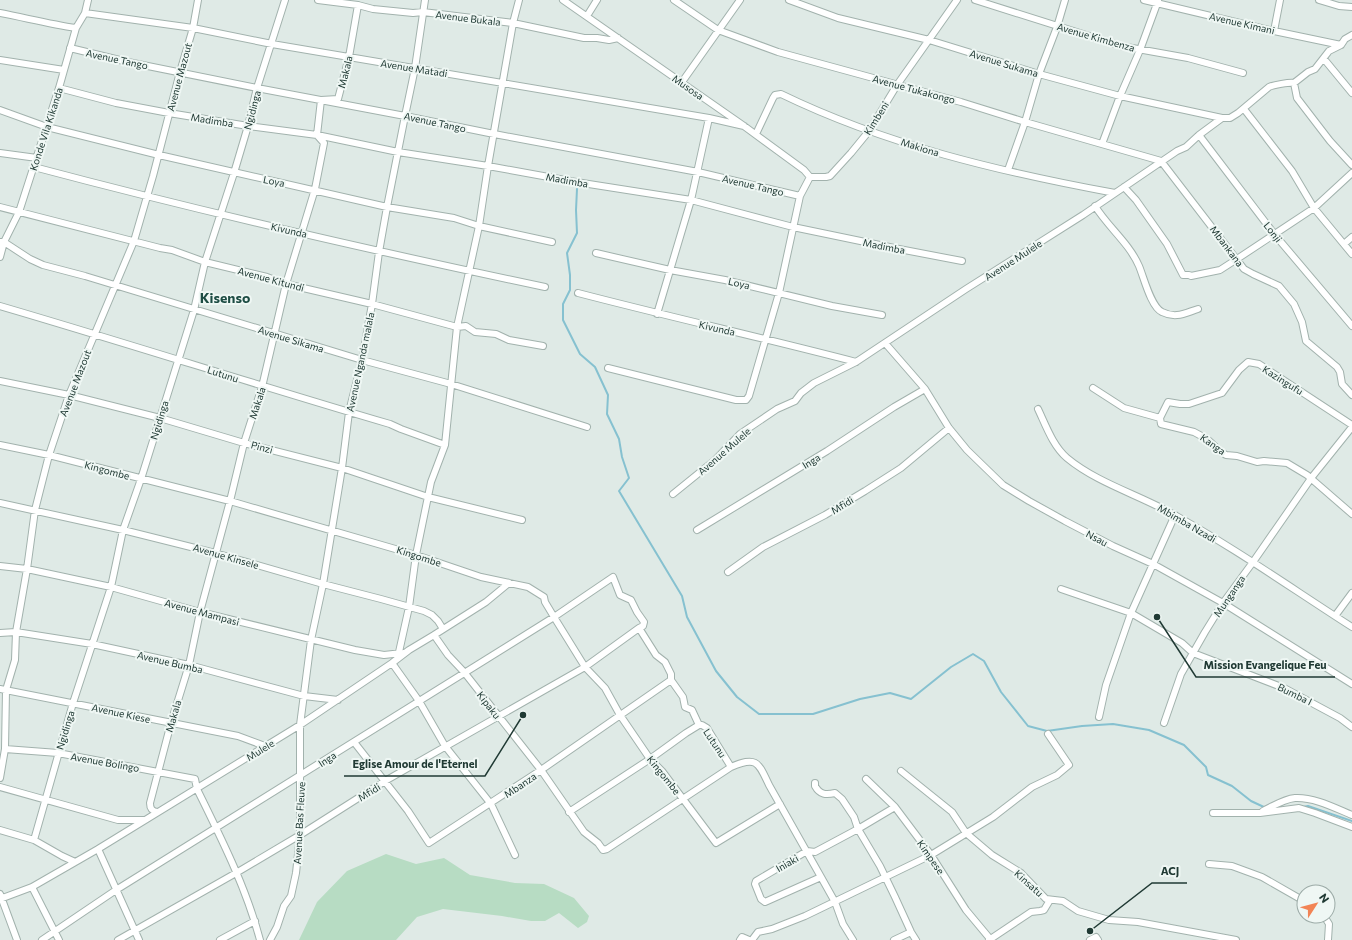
<svg xmlns="http://www.w3.org/2000/svg" width="1352" height="940" font-family="Commissioner,sans-serif">
	<style>
		.green { fill: #b7dcc3 }
		.lines { fill: none; stroke-linecap: round; stroke-linejoin: round }
		.stream { stroke: #86c1d0; stroke-width: 2 }
		.street-casing { stroke: #a2b2ad; stroke-width: 8 }
		.street { stroke: #fff; stroke-width: 6 }
		.labels { text-anchor: middle; dominant-baseline: central; stroke-width: 4; stroke-linejoin: round; paint-order: stroke }
		.street-label { font-size: 10px; fill: #203a34; stroke: #eff7f4 }
		.district-label { font-size: 14px; font-weight: bold; fill: #1c4c43; stroke: #eff7f4 }
		.leader { fill: none; stroke: #203a34; stroke-width: 1.5 }
		.callout-dot { fill: #203a34; stroke: #eff7f4; stroke-width: 1.5 }
		.callout-label { font-size: 11px; text-anchor: middle; font-weight: bold; fill: #203a34; stroke: #eff7f4; stroke-width: 4; stroke-linejoin: round; paint-order: stroke }
	</style>
	<rect width="100%" height="100%" fill="#dfeae6"/>
	<path class="green" d="M386,854l30,10 28,-6 26,17 45,8 29,1 30,14 15,18 -2,6 -9,6 -19,-15 -14,8h-14l-29,-5 -59,-7 -26,8 -21,23h-97l18,-38 30,-31z"/>
	<g class="lines">
		<path class="stream" d="M577,189l-1,21 1,23 -10,20 3,22v15l-7,14v16l17,34 15,13 13,28 -1,19 12,25 3,18 7,21 -10,13 63,105 5,21 29,54 21,26 22,17h54l47,-15 30,-6 21,6 40,-32 22,-13 11,7 17,31 27,34 19,5 35,-5 31,-2 36,6 35,15 22,22 2,8 24,11 19,15 15,7
			M1303,807l5,-1 44,15"/>
		<g class="street-casing">
			<path id="street" d="M318,0l40,5 15,4 40,4 10,-1 90,11 71,15h13l12,2 9,-2
				M563,0l181,126 60,44 6,7
				M674,0l44,30 60,22 183,50 64,20 136,39 83,108 9,5 26,12 15,18 8,18 4,19 31,26 3,5 2,12 10,11
				M789,0l49,18 91,22 110,34 81,22 102,22
				M975,0l146,46 67,12 55,15
				M1144,0l130,31 67,14
				M1319,0l20,6 13,1
				M0,13c26,5 50,11 76,15
				M85,13l108,15 79,16 437,74 35,8
				M587,16l10,-16
				M1274,31l6,-31
				M70,48l58,14 129,26 148,28 89,18 204,38 102,24
				M1324,59l28,34
				M0,60l64,10
				M682,82l58,-82
				M1294,83l3,15 33,43 22,24
				M59,88l57,15 53,10 79,13 69,9 81,17 90,14 88,16 115,18 102,27 106,22 63,12
				M1244,109l48,62 22,37 38,46
				M0,110l47,17 112,28 228,52 67,11 25,8 73,16
				M756,134l17,-36 2,-3 6,-1c105,51 220,78 334,99
				M1199,135l76,100 77,91
				M1102,144l18,-48 20,-46 18,-49
				M0,153l37,5
				M34,167c169,45 340,84 511,120
				M1008,170l17,-48 14,-48 18,-47 8,-27
				M810,177h16l4,-1 21,-23 18,-22 28,-46 60,-85
				M1124,187l12,13 31,44 16,31h6l2,1 29,-6 17,-11 77,-51 38,-35
				M1095,206c13,21 34,37 44,60 5,12 12,41 23,46 14,7 23,1 36,-3
				M0,207l160,41 12,2 33,12 62,15 19,7 86,20 85,23 9,-1 9,6 21,2 13,6 34,6
				M0,242h4l26,17 13,6 42,11 277,84 89,24 136,43
				M1344,244l8,-7
				M596,253l74,17 55,10 107,26 50,9
				M0,257l4,-15 15,-30 40,-124 17,-60 9,-15 3,-13
				M578,293c92,24 186,45 278,69
				M0,306c130,38 260,80 390,118l11,5 44,16
				M657,314l34,-114 18,-82
				M885,343l40,46 24,39 18,22 36,35 26,16 36,20 48,25 40,18 70,39 129,81
				M608,368l128,32h10l3,-4 30,-103 21,-97 10,-19
				M0,381l69,14 91,23 84,25 98,25 86,29 94,23
				M1093,388l31,20 36,10 1,6 33,8 13,7 14,13 5,3 11,1 20,6 7,-1 23,2 20,12 45,39
				M1038,409c8,17 15,37 29,49 29,24 69,36 102,54 63,34 122,76 183,115
				M1160,418l8,-16 12,2h9l33,-11 17,-23 9,-8 11,2 93,61
				M0,445l49,10 181,46 186,54 65,22 47,10 16,10 1,5 9,15 31,50 20,21 15,27 30,44 12,12 54,72 64,-39
				M673,494l42,-34 25,-26 37,-25 18,-8 6,-8 13,-10 42,-21 110,-73 117,-74 94,-64 9,-4 13,-12 23,-17h8l8,-5 31,-26c4,-2 21,-5 25,-4l14,-11 7,-3 14,-18 12,-6 4,-6 7,-4
				M0,503l123,27 92,23 108,31 58,15 43,12 8,4 6,6 5,8
				M697,530l130,-79 67,-44 31,-18
				M0,566l27,3 84,18 89,25 155,38 29,5 18,-2
				M728,572l35,-25 62,-32 40,-24 36,-23 48,-40
				M1061,589l70,24 51,30 11,10 91,35 56,30 12,9
				M1335,616l17,-23
				M0,633l16,-1 76,12 97,21 115,31 34,4
				M434,635l14,20 16,17 77,98 43,62 14,11 5,7 4,-1 124,-82
				M399,652l10,-45 7,-52 15,-73 14,-37 12,-118 22,-101 9,-60 25,-143 6,-23
				M392,663l27,38 26,45 46,58 24,51
				M0,689l238,47 27,10
				M1099,717l7,-32 25,-72 44,-98
				M1164,723l17,-49 24,-42 18,-29 30,-41 59,-85 40,-50
				M354,742l54,69 21,32 112,-73 130,-90
				M5,749l53,4 137,26 2,10c24,49 49,98 63,151
				M901,771l51,41 14,21 26,22 29,18 25,26 17,2 15,10 31,9 29,2 98,18
				M0,778l5,-29 1,-59 9,-30 1,-28 11,-63 8,-59 14,-55 20,-60 65,-154 19,-65 27,-104 13,-44 5,-28
				M866,779l29,28 36,48 35,55 25,30
				M815,783v3c5,9 11,9 20,7l7,6 12,18 4,12 22,37 15,31 16,35 5,8
				M0,787l118,33h26
				M1263,811c10,-5 21,-12 32,-13 19,-1 40,10 57,17
				M157,812c-5,-1 -7,-3 -7,-9l21,-80 18,-58 11,-53 30,-111 14,-58 18,-56 24,-103 29,-95 9,-46 -7,-8 4,-35 17,-1 11,-42 9,-52
				M569,812l81,-53 36,-26 13,-8
				M1213,813h47l39,-5 16,5 37,14
				M0,830l34,10 28,16 13,6
				M34,840l39,-137 38,-116 12,-57 18,-51 53,-169 11,-48 29,-89 14,-47 9,-38 28,-88
				M98,849l41,91
				M1209,864l23,2 30,11 42,24
				M821,877l-56,25 -4,-3 -6,-15 1,-3 51,-30 8,1 43,-23 37,-22
				M32,887l27,53
				M0,894l17,46
				M0,899l32,-12 66,-38 202,-124 92,-62 17,-13 25,-15 52,-33 23,-19
				M1324,916l5,8 -1,16
				M42,940l74,-50 438,-273 59,-40 7,18 11,5 6,12 7,10 -1,4 -4,2 17,27 9,7 6,12v6l12,17 2,10 7,3 7,15h3l5,3 24,39c26,-11 27,-5 38,18l52,92 14,25 8,22 10,16
				M118,940l118,-67 64,-38 85,-54 200,-114 54,-39
				M220,940l35,-19
				M270,940l7,-13 7,-21 7,-10 5,-23 4,-38v-110l11,-85 12,-56 19,-116 7,-56 13,-52 10,-56 7,-52 8,-45 18,-91 10,-48 10,-68
				M740,940l2,-3 7,3
				M752,940l6,-8 14,-3 33,-13 126,-61 62,-38 39,-30 25,-12 12,-10 -21,-31
				M894,940l17,-8
				M989,940l42,-28 9,-1 4,-1 6,-10
				M1090,940l6,-3 2,3"/>
		</g>
		<use href="#street" class="street"/>
	</g>
	<g class="labels">
		<g class="street-label">
			<text transform="translate(468 18) rotate(7)">Avenue Bukala</text>
			<text transform="translate(1242 23) rotate(13)">Avenue Kimani</text>
			<text transform="translate(1096 37) rotate(16)">Avenue Kimbenza</text>
			<text transform="translate(117 59) rotate(12)">Avenue Tango</text>
			<text transform="translate(1004 63) rotate(17)">Avenue Sukama</text>
			<text transform="translate(414 68) rotate(9)">Avenue Matadi</text>
			<text transform="translate(345 72) rotate(-76)">Makala</text>
			<text transform="translate(179 77) rotate(-75)">Avenue Mazout</text>
			<text transform="translate(688 87) rotate(35)">Musosa</text>
			<text transform="translate(914 89) rotate(15)">Avenue Tukakongo</text>
			<text transform="translate(252 110) rotate(-75)">Ngidinga</text>
			<text transform="translate(876 118) rotate(-58)">Kimbeni</text>
			<text transform="translate(212 120) rotate(9)">Madimba</text>
			<text transform="translate(435 122) rotate(12)">Avenue Tango</text>
			<text transform="translate(46 129) rotate(-72)">Konde Vila Kikanda</text>
			<text transform="translate(920 147) rotate(17)">Makiona</text>
			<text transform="translate(567 180) rotate(10)">Madimba</text>
			<text transform="translate(274 181) rotate(12)">Loya</text>
			<text transform="translate(753 185) rotate(13)">Avenue Tango</text>
			<text transform="translate(289 230) rotate(13)">Kivunda</text>
			<text transform="translate(1273 232) rotate(52)">Lonji</text>
			<text transform="translate(884 246) rotate(11)">Madimba</text>
			<text transform="translate(1227 246) rotate(53)">Mbankana</text>
			<text transform="translate(1013 260) rotate(-33)">Avenue Mulele</text>
			<text transform="translate(271 279) rotate(15)">Avenue Kitundi</text>
			<text transform="translate(739 283) rotate(13)">Loya</text>
			<text transform="translate(717 328) rotate(13)">Kivunda</text>
			<text transform="translate(291 339) rotate(17)">Avenue Sikama</text>
			<text transform="translate(360 362) rotate(-78)">Avenue Nganda malala</text>
			<text transform="translate(223 374) rotate(18)">Lutunu</text>
			<text transform="translate(1283 380) rotate(32)">Kazingufu</text>
			<text transform="translate(75 383) rotate(-69)">Avenue Mazout</text>
			<text transform="translate(257 403) rotate(-72)">Makala</text>
			<text transform="translate(159 420) rotate(-73)">Ngidinga</text>
			<text transform="translate(1213 444) rotate(35)">Kanga</text>
			<text transform="translate(262 447) rotate(15)">Pinzi</text>
			<text transform="translate(724 451) rotate(-41)">Avenue Mulele</text>
			<text transform="translate(811 461) rotate(-31)">Inga</text>
			<text transform="translate(107 470) rotate(15)">Kingombe</text>
			<text transform="translate(842 505) rotate(-31)">Mfidi</text>
			<text transform="translate(1187 523) rotate(30)">Mbimba Nzadi</text>
			<text transform="translate(1097 538) rotate(28)">Nsau</text>
			<text transform="translate(226 556) rotate(16)">Avenue Kinsele</text>
			<text transform="translate(419 556) rotate(18)">Kingombe</text>
			<text transform="translate(1229 596) rotate(-56)">Munganga</text>
			<text transform="translate(202 612) rotate(15)">Avenue Mampasi</text>
			<text transform="translate(170 662) rotate(13)">Avenue Bumba</text>
			<text transform="translate(1295 694) rotate(26)">Bumba I</text>
			<text transform="translate(489 705) rotate(52)">Kipaku</text>
			<text transform="translate(121 713) rotate(12)">Avenue Kiese</text>
			<text transform="translate(173 716) rotate(-74)">Makala</text>
			<text transform="translate(65 730) rotate(-73)">Ngidinga</text>
			<text transform="translate(715 743) rotate(56)">Lutunu</text>
			<text transform="translate(260 750) rotate(-32)">Mulele</text>
			<text transform="translate(327 759) rotate(-33)">Inga</text>
			<text transform="translate(105 762) rotate(10)">Avenue Bolingo</text>
			<text transform="translate(664 775) rotate(51)">Kingombe</text>
			<text transform="translate(520 785) rotate(-34)">Mbanza</text>
			<text transform="translate(369 792) rotate(-32)">Mfidi</text>
			<text transform="translate(299 823) rotate(-87)">Avenue Bas Fleuve</text>
			<text transform="translate(931 857) rotate(55)">Kimpese</text>
			<text transform="translate(787 863) rotate(-30)">Iniaki</text>
			<text transform="translate(1029 883) rotate(42)">Kinsatu</text>
		</g>
		<g class="district-label">
			<text x="225" y="297">Kisenso</text>
		</g>
	</g>
	<path class="leader" d="M1157 617L1196 677H1335M523 715L485 776H344M1090 931L1152 883H1187"/>
	<g class="callout-dot">
		<circle cx="1157" cy="617" r="4"/>
		<circle cx="523" cy="715" r="4"/>
		<circle cx="1090" cy="931" r="4"/>
	</g>
	<g class="callout-label">
		<text x="1265" y="669">Mission Evangelique Feu</text>
		<text x="415" y="768">Eglise Amour de l'Eternel</text>
		<text x="1170" y="875">ACJ</text>
	</g>
	<g transform="translate(1316 904) rotate(54)"><circle r="19" fill="#eff7f4" stroke="#9caba7"/>
	<path d="M0-3L7 15L0 10L-7 15Z" fill="#f28455"/>
	<text y="-6" font-size="11" font-weight="bold" text-anchor="middle" fill="#203a34">N</text>
	</g>
</svg>
